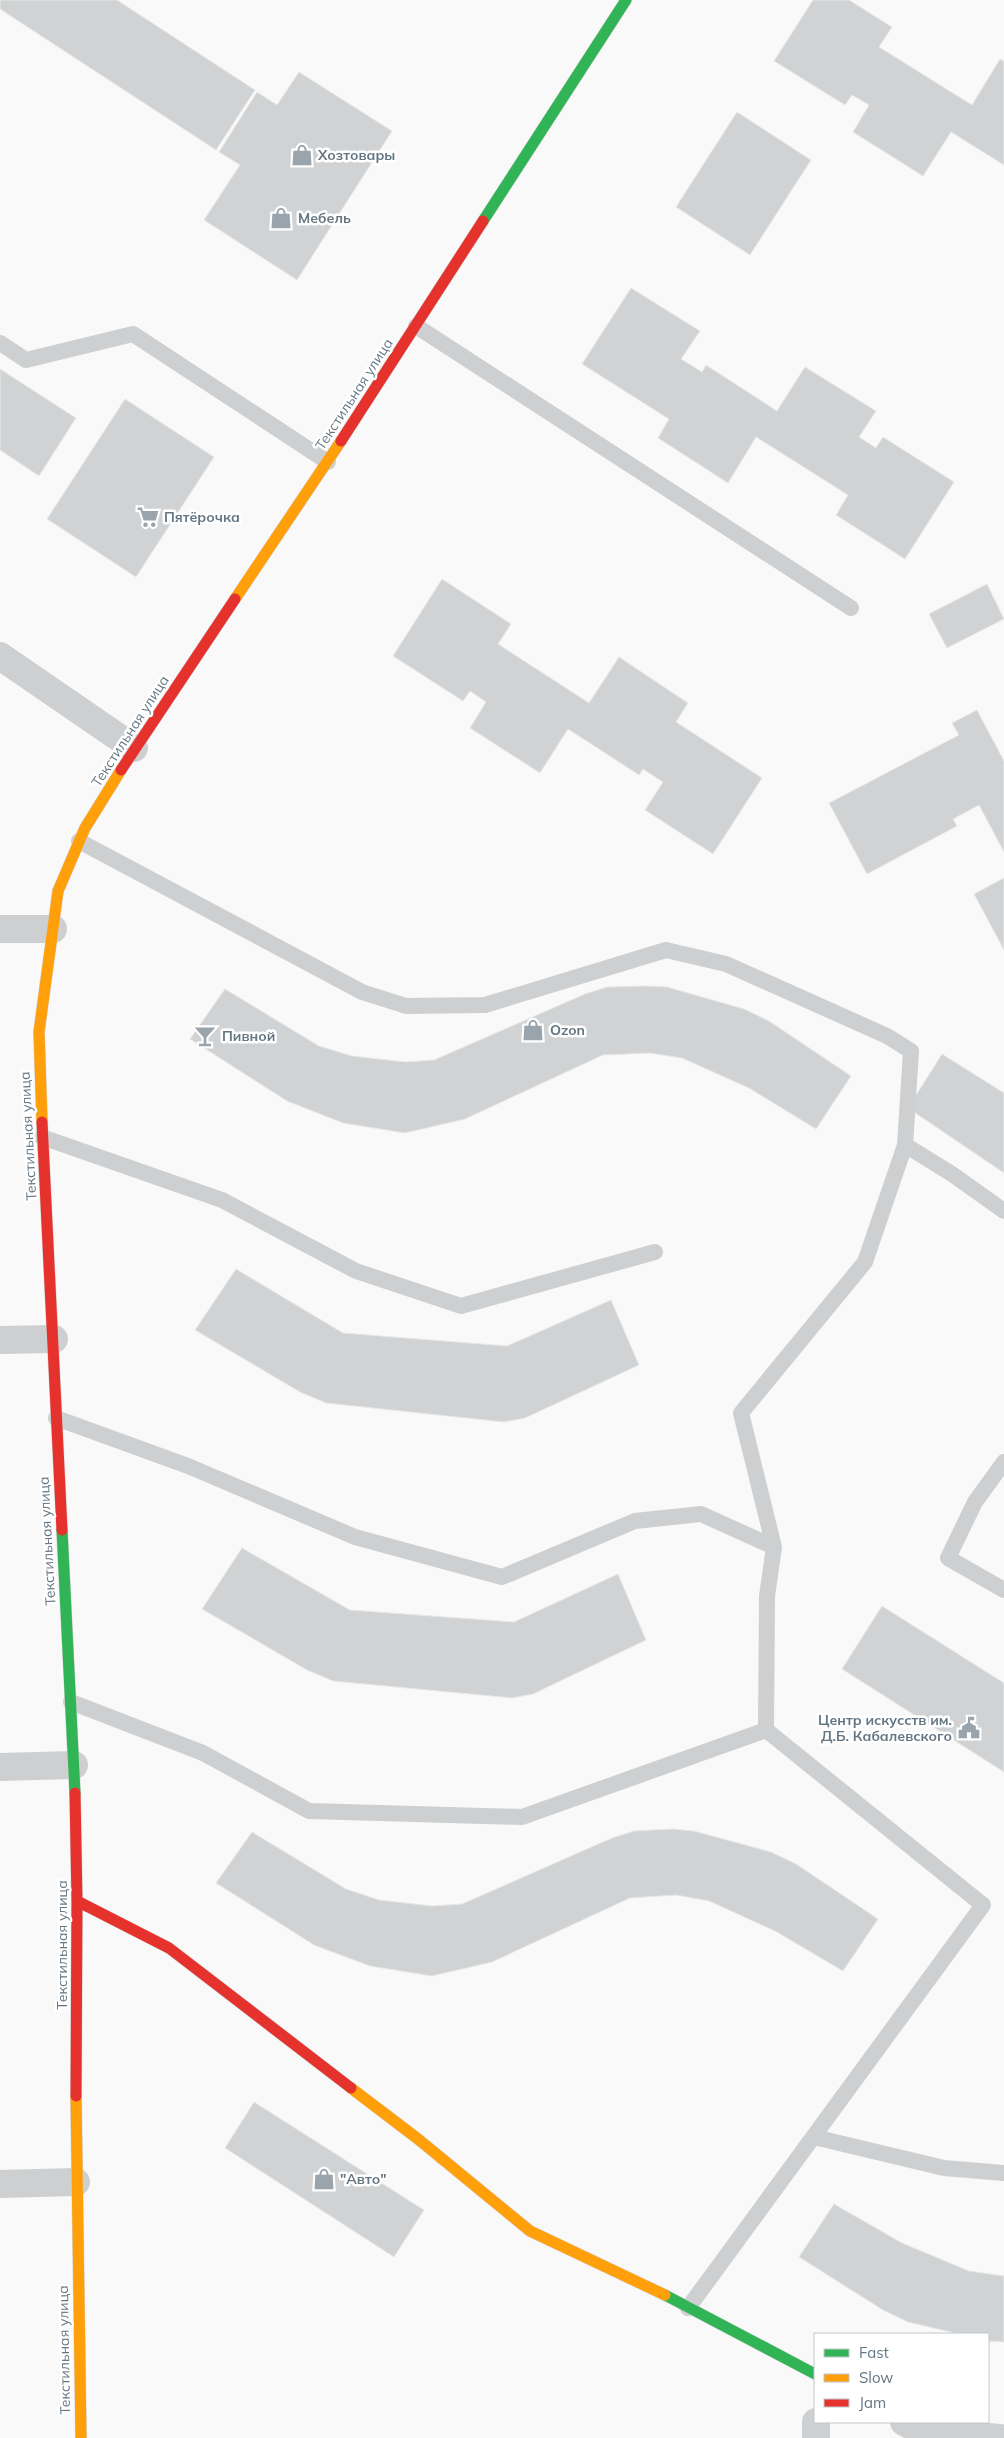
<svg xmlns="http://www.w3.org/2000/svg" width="1004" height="2438" font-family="Mulish,sans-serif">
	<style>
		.building { fill: #d0d2d3; stroke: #e8e8e8 }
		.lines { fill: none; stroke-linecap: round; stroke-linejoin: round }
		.fast-casing { stroke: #d5d6d7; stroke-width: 12 }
		.slow-casing { stroke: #d5d6d7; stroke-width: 12 }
		.jam-casing { stroke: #d5d6d7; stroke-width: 12 }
		.lane { stroke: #cecfd0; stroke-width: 16 }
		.street { stroke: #cecfd0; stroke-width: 28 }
		.fast { stroke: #30b455; stroke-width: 11 }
		.slow { stroke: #ff9f0a; stroke-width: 11 }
		.jam { stroke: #e5322d; stroke-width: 11 }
		.labels { text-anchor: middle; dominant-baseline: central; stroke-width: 5; stroke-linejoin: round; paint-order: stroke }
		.poi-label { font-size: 14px; font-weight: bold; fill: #657683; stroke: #fff; text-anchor: start }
		.street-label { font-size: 14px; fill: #657683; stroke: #fff }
	</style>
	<rect width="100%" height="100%" fill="#f9f9f9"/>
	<path class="building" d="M0,0h117l138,90 -39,60 -216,-141z
		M813,0h36l43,27 -13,20 93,58 28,-46 4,2v104l-53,-33 -28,44 -70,-44 16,-27 -17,-10 -7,10 -71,-44z
		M299,72l93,59 -95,149 -93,-60 36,-55 -21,-13 38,-60 20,13z
		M737,112l74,48 -61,95 -74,-48z
		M631,288l69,43 -19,28 21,13 4,-7 71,46 28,-44 71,44 -17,26 17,11 7,-11 71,45 -49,77 -69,-44 12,-20 -92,-58 -28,46 -70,-45 11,-19 -87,-55z
		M0,369l76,49 -37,58 -39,-26z
		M125,399l89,58 -78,120 -89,-58z
		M442,579l69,45 -13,20 91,59 30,-46 69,46 -12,19 86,56 -49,76 -68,-44 18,-28 -20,-13 -4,6 -71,-46 -28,44 -70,-45 16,-26 -16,-11 -7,10 -70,-45z
		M987,584l17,35 -57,29 -18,-34z
		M977,710l27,51v91l-25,-47 -26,14 4,7 -90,48 -38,-71 130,-68 -7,-12z
		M1004,878v72l-30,-56z
		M646,986l21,1 77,22 25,12 82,55 -35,53 -67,-41 -67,-30 -33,-5 -46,2 -138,64 -60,14 -62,-10 -56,-22 -97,-62 35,-50 94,57 33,10 53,6 29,-2 151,-66 22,-7z
		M942,1054l62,39v80l-96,-65z
		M236,1269l107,64 164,13 104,-46 28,65 -114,53 -21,4 -178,-19 -26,-11 -105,-62z
		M242,1548l108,62 164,12 104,-48 28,66 -113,54 -21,4 -179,-17 -26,-11 -105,-61z
		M882,1606l122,77v89l-162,-103z
		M672,1829l22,2 77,21 25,12 82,55 -35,52 -68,-40 -66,-30 -33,-6 -46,3 -138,64 -60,14 -62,-10 -56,-21 -98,-62 36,-51 94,57 33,11 53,6 30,-2 150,-66 22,-7z
		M254,2102l170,108 -30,47 -169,-109z
		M834,2204l68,39 67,28 35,5v66l-16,-1v-7h-29l-51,-12 -25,-12 -84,-53z"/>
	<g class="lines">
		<g class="fast-casing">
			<path id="fast" d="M483,221l143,-221
				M62,1530l13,263
				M665,2295l150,79"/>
		</g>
		<g class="slow-casing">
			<path id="slow" d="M235,599l106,-158
				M42,1122l-3,-90 19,-141 27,-63 36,-58
				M351,2088l67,51 112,92 135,64
				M76,2096l5,342"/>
		</g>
		<g class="jam-casing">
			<path id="jam" d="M341,441l142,-220
				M121,770l114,-171
				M42,1122l20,408
				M75,1793l2,108 -1,195
				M77,1901l92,47 182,140"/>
		</g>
		<path class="lane" d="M416,326l435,282
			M0,343l26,17 107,-26 195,128
			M79,841l283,151 44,14 79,-1 181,-55 60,14 161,72 24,15 -6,94 -40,117 -124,151 33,134 -7,49 -1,134 217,175 -295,403
			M42,1137l180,63 134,71 105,35 194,-54
			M905,1145l47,29 52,37
			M56,1418l132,48 167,71 147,40 133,-56 66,-7 73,33
			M1004,1462l-29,40 -27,56 56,32
			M71,1702l132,51 106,58 213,6 244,-87
			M814,2137l130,31 60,5"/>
		<path class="street" d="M0,656l134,92
			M0,929h53
			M0,1340l54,-1
			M0,1767l74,-2
			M0,2184l76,-2
			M904,2422l17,9 79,7
			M816,2438v-16"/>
		<use href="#fast" class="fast"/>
		<use href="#slow" class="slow"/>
		<use href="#jam" class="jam"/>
	</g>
	<defs>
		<g id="shop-bare" transform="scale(1.725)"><path d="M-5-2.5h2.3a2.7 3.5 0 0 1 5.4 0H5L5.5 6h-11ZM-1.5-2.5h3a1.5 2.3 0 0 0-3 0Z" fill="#99a4ac" stroke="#fff" stroke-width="2.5" paint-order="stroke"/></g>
		<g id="supermarket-bare" transform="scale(1.725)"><path d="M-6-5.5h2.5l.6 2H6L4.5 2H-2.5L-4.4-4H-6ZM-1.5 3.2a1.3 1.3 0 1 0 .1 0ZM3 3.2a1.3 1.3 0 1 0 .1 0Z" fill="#99a4ac" stroke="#fff" stroke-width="2.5" paint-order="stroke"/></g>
		<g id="bar-bare" transform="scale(1.725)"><path d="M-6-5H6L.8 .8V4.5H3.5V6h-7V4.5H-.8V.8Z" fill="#99a4ac" stroke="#fff" stroke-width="2.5" paint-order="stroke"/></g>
		<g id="civic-bare" transform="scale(1.725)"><path d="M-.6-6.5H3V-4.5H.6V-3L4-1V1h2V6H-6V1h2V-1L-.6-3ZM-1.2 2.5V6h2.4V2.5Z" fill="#99a4ac" stroke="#fff" stroke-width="2.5" paint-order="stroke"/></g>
	</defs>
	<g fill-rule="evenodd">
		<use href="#shop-bare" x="302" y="155"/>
		<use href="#shop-bare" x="281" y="218"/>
		<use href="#supermarket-bare" x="148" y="517"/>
		<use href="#shop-bare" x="533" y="1030"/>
		<use href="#bar-bare" x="205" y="1036"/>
		<use href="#civic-bare" x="969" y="1728"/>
		<use href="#shop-bare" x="324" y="2179"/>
	</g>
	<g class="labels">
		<g class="poi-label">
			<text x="318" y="155">Хозтовары</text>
			<text x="298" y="218">Мебель</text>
			<text x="164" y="517">Пятёрочка</text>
			<text x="550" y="1030">Ozon</text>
			<text x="222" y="1036">Пивной</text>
			<text x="952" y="1720" text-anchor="end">Центр искусств им.<tspan x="952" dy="16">Д.Б. Кабалевского</tspan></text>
			<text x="340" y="2179">"Авто"</text>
		</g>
		<g class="street-label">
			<text transform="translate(354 394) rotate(-57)">Текстильная улица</text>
			<text transform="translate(130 731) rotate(-57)">Текстильная улица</text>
			<text transform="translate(28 1136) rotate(-93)">Текстильная улица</text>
			<text transform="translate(47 1541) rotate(-93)">Текстильная улица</text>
			<text transform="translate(62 1945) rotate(-90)">Текстильная улица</text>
			<text transform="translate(64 2350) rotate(-91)">Текстильная улица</text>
		</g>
	</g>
	<rect x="814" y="2333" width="175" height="90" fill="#ffffff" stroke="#c1c8cd"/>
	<rect x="824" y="2349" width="25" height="8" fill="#30b455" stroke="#c1c8cd"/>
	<text x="859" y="2358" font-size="15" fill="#657683">Fast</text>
	<rect x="824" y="2374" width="25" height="8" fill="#ff9f0a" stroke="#c1c8cd"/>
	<text x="859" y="2383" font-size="15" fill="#657683">Slow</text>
	<rect x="824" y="2399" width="25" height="8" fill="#e5322d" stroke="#c1c8cd"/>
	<text x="859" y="2408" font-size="15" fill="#657683">Jam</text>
</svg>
